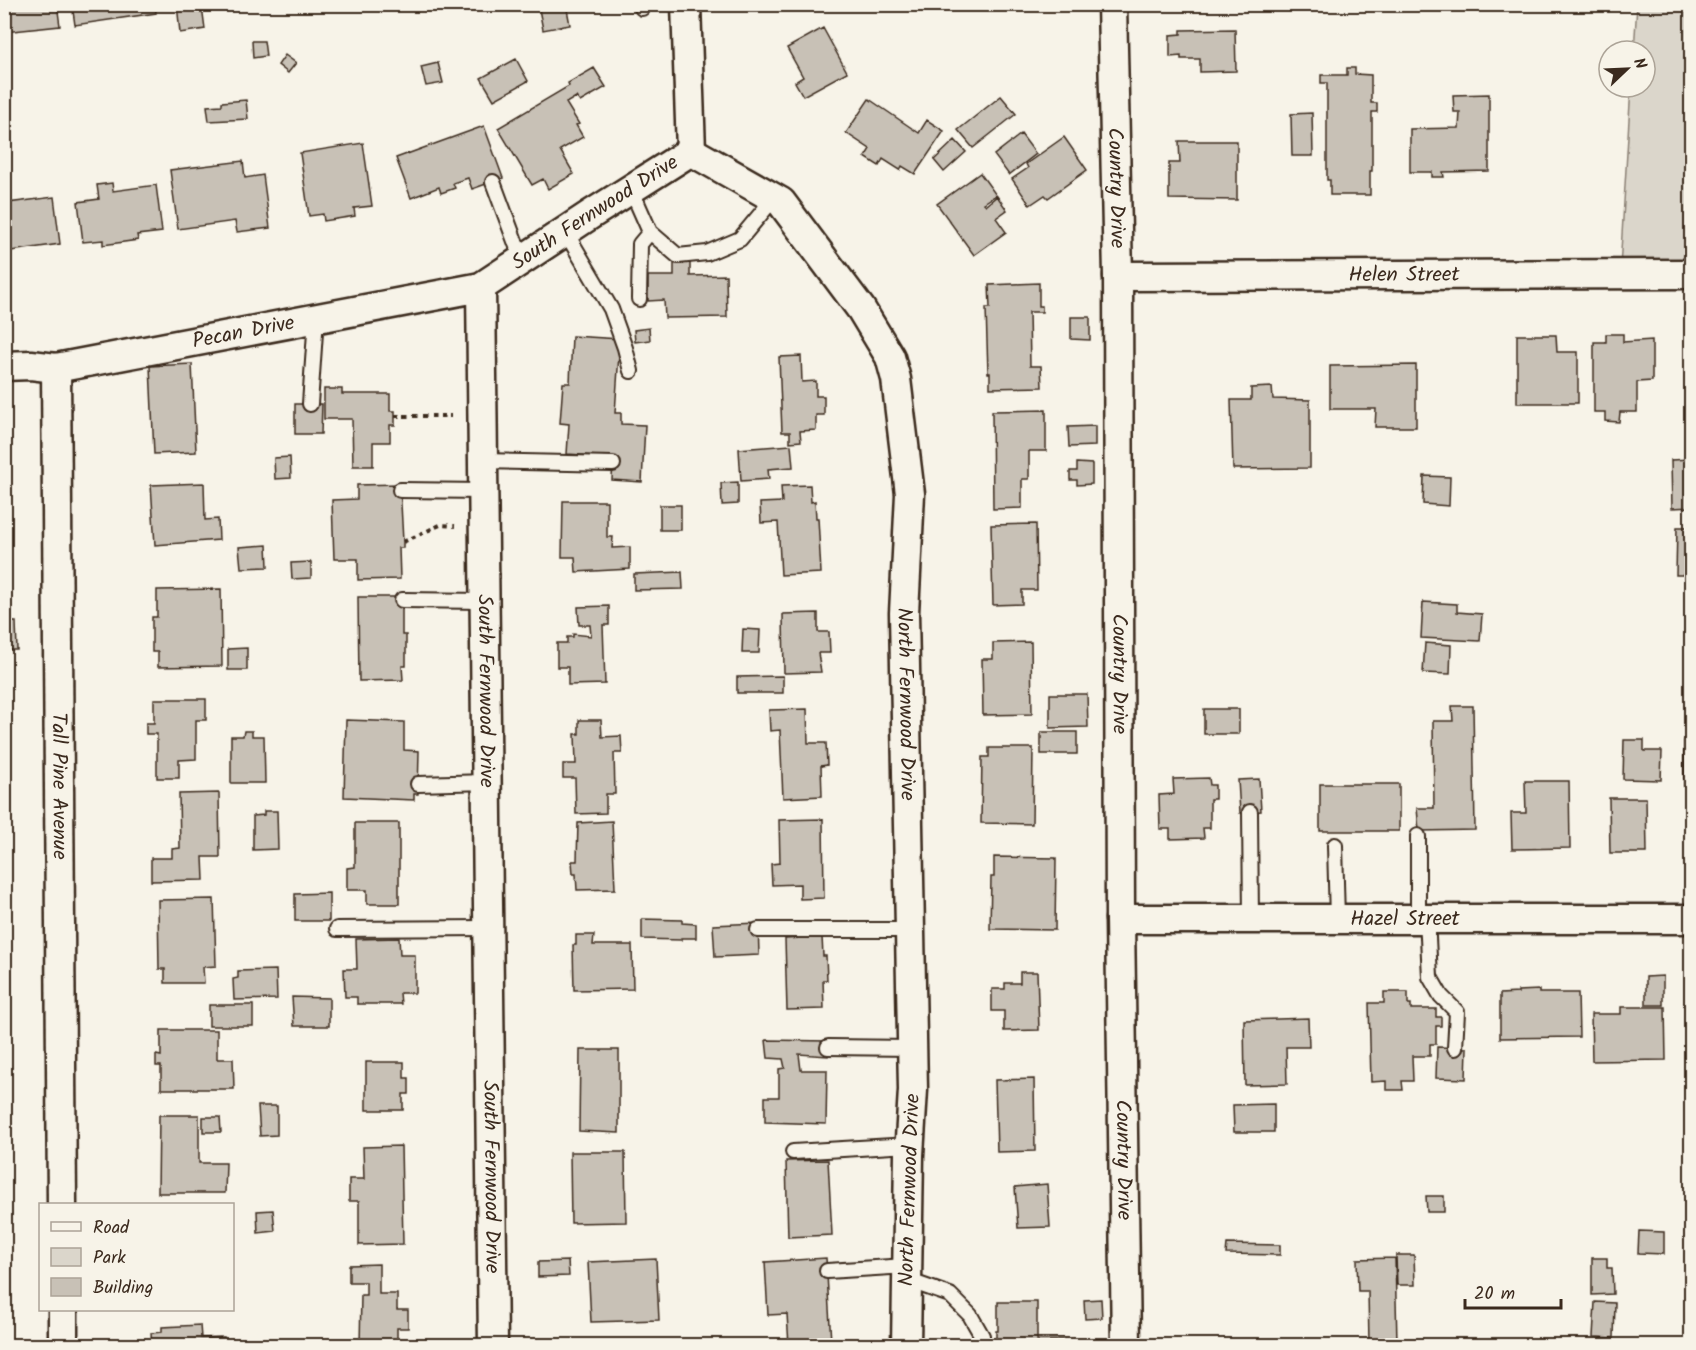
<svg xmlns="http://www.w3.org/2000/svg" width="1696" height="1350" font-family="Kalam,sans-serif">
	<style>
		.green { fill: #dbd6cb; stroke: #8b8074; stroke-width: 1.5 }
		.building { fill: #c8c1b6; stroke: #3b2a1e; stroke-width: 1.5 }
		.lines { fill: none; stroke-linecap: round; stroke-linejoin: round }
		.lane-casing { stroke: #3b2a1e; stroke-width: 18 }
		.street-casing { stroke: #3b2a1e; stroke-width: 33 }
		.path { stroke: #3b2a1e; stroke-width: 4; stroke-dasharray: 4.5 4.5; stroke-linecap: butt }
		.lane { stroke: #f7f3e8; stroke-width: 14 }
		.street { stroke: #f7f3e8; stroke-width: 28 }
		.labels { text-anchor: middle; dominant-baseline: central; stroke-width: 5; stroke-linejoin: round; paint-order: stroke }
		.street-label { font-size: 21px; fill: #3b2a1e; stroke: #f7f3e8 }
	</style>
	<rect width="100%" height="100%" fill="#f7f3e8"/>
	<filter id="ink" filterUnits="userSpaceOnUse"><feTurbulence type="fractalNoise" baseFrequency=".0167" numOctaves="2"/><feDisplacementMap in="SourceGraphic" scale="12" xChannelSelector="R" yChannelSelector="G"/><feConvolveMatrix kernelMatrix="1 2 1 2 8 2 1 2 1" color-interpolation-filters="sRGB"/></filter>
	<g filter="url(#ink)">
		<path class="green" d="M1637,5h54v262l-71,1 11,-181h14v-36h-11z"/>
		<path class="building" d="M4,4h53l3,22 -56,6z
			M72,4h83l1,9 -81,12z
			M177,4h34l-9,2 3,23 -25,4z
			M566,4l4,21 -27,5 -4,-21z
			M823,28l24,44 -44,24 -8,-14 8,-5 -16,-29z
			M1235,29l1,42 -36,1v-13h-19v-3l-11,1v-22l11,-1v-4z
			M252,41h12l2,15 -13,2z
			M285,55l11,8 -8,10 -10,-8z
			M516,59l12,22 -34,19 -13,-22z
			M438,63l5,20 -17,3 -5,-19z
			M594,68l12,19 -26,15 -4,-5 -10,6 13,21 -3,1 7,12 -23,13 14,24 -26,15 -5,-10 -11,6 -34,-57 71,-42 -1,-3z
			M1347,68h8v6l16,1v28h6v9h-5v59h-2v24h-40v-15h-3v-97h-6v-8h26z
			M1489,94v77l-46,1 1,5h-12v-5h-22v-43l49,-1 1,-16h-6l-1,-17z
			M1001,96l15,18 -43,34 -15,-18z
			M869,99l50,34 8,-13 17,11 -29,43 -13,-8 -2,4 -17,-11 -4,7 -14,-9 5,-8 -24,-16z
			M246,100l2,19 -39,2 -2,-15 15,-1v-3z
			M1312,113l1,43h-21l-1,-42z
			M484,126l19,52 -31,11 -4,-11 -15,5 2,5 -14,5 -2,-6 -28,11 -15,-40z
			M1021,134l15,20 -27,21 -15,-20z
			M1064,137l23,33 -39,28 -3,-3 -15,10 -18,-26 16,-11 -2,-4z
			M955,140l11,12 -22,20 -10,-12z
			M1179,141h58v59l-68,-1v-36h11z
			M363,143l9,63 -18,2 1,8 -31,5 -1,-7 -14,2 -9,-63z
			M243,161l2,17 18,-3 7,53 -33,4 -2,-11 -57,8 -8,-59z
			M980,173l16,22 -12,8 2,2 11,-9 10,14 -11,8 10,14 -32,23 -37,-51z
			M112,183l1,8 43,-6 6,47 -25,3 1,5 -35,5v-5l-20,2 -5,-40 21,-3 -2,-14z
			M54,197l6,47 -56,8v-43h5l-1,-6z
			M674,263h16v13l36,-1 1,42 -62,1 -1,-18 -16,1v-25h26z
			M1039,283v23h3v6h-13l1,54h11l1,21 -52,1v-15h-2l-2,-65h4l-1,-23z
			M1071,317h19v23l-19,-1z
			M649,328l1,12 -15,2 -1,-12z
			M1606,334h17v8l29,-2v41l-15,1v30h-17l-1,10 -14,-1v-9h-11v-70h12z
			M1517,335h39l1,17h21v51h-61z
			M572,336l48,3 -5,74h6v11l24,1 -3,57 -30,-2 1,-23 -46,-3 2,-30 -9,-1 3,-40h7z
			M801,356l1,26 14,-1v15h8v19h-8v15l-16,1 1,10 -11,1v-10h-8l-3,-75z
			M192,364l4,88 -42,2 -4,-88z
			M1416,365v62h-41l1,-18h-46v-43z
			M1272,387l1,12 37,1v68l-77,1 -2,-69h20v-12z
			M324,389h18v5h48v17h5v14h-5v17h-17v24h-20l-1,-47h-28z
			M295,404h27l-1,30h-26z
			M1046,410v41h-17v28h-7v29l-29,1 -1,-98z
			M1095,426v20l-26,1 -1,-20z
			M791,445l2,22 -25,2 1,10 -28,2 -2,-32z
			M290,457l1,21 -16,1 -1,-21z
			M1692,459v48l-20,1 -1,-48z
			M1077,463l15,1v20l-15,1v-5h-7v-9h7z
			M1424,476l26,1 -1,29 -26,-2z
			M738,482v22l-16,1 -1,-22z
			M204,483l1,37 13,-1 1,21 -64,5 -4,-60z
			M400,484l3,58v6h-4l1,31 -42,1v-21h-24l-2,-59 25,-1v-14z
			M810,485l1,17 4,-1 1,17h2l3,55 -40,2 -3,-53 -17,1 -1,-20 22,-1 -1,-16z
			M563,501h44v36h6l-1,11 18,-1v22l-54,3 -1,-15h-13z
			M660,505h21v25h-21z
			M1036,524l1,66h-15v14l-29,1 -2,-80z
			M1677,527h15v48h-16z
			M267,545l1,22 -27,1 -2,-21z
			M311,562v16l-19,1 -1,-16z
			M682,572l1,17 -49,1v-16z
			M221,589l1,77 -64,1v-15h-6v-35h5v-27z
			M358,597h44v38h4v31h-4l1,14 -44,1z
			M1423,602l34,2v8l25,2 -2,27 -59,-3z
			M609,606v19h-6l2,59 -37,1v-18h-11v-24h10v-6h6v-3l18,2 -1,-11h-11l-1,-18z
			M818,613v19h11l1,21h-12l3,19 -37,1 -1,-59z
			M4,622h12l1,28h-13z
			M743,629l17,1 -1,23h-17z
			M1031,642l1,72 -49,1 -1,-56h11v-16z
			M1425,643l26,2 -1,29 -27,-1z
			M247,648v22h-19v-21z
			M783,676v17h-46v-16z
			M1050,694h37l1,33 -38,1z
			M154,699h52v21h-10v39l-17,1v18h-22v-44h-11v-11h8z
			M1452,706h21l2,124 -56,1 -2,-23h17l-1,-87h20z
			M807,709l1,34h18l1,22 -6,1 1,30 -39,2 -3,-68 -10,1 -1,-21z
			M1204,709h35v25h-35z
			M346,720l58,2v28l15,1 -1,43h-4v6l-70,-3z
			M579,720h22l1,17 19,-1 1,17h-8l1,41h-9v19l-30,1 -1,-36h-12v-14h13l-1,-30h4z
			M244,731h8v5h12l1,47h-34v-47h12z
			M1041,732h36v22h-36z
			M1624,740h20v11h18l-1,29 -38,-1z
			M1684,741h8v47h-8z
			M989,748h44l-1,76 -51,-1 1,-66h7z
			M1209,778l1,7h5v14h-5v29h-7l1,10 -34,1v-10h-10l-1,-34 15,-1 -1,-15z
			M1259,779l2,32 -21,2 -2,-33z
			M1525,781h44l1,67 -58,1 -1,-36h15z
			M1320,784h79v47h-79z
			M219,793l1,64h-17l1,23 -53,1v-23h21v-9l8,-1 -1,-54z
			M1609,798h37l1,55h-37z
			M264,811h13l1,38 -25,1v-34l11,-1z
			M823,819l1,79 -24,1v-15l-28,1 -1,-21 9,-1 -1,-43z
			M612,821l3,68 -38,1 -1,-16h-3l-1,-13h5l1,-38z
			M355,823h44v81h-32v-14h-20v-22l8,-1z
			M994,857l62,1 -1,72 -65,-1 1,-52h3z
			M329,893v28h-34v-27z
			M214,899l2,67 -13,1 1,16h-39v-14h-6l-1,-69z
			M642,919l40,1v3l14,1v14h-15v2l-39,-1z
			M758,923l1,32 -44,2 -2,-32z
			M576,935h18l-1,10h39l1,44 -59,1 -1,-45h3z
			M822,937l1,19h3l1,24h-4l1,29 -37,1 -2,-71z
			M399,938l1,17h15v38h-15l1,11h-44v-7h-12l-1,-28h13l-1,-30z
			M276,970l1,29 -43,1 -1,-21 5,-1v-7z
			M1020,972h17l2,58 -35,1v-20h-12v-22h13v-6h15z
			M1663,976v29h-17v-28z
			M1687,985h5v52h-4z
			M1539,990v3h39l1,44 -79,1v-44l18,-1v-2z
			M1384,992h24v12h3v5h25v8h5v9h-5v18h-6v12h-18l1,25h-11l1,9h-17v-9l-15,1 -2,-79h15z
			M292,997l37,1v28h-35z
			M209,1005h44v21h-44z
			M1621,1007h44l1,53 -74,1 -1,-47h30z
			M1308,1018l1,29h-23l1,37 -42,1 -1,-65z
			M161,1030h56v29h16l1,30h-73v-23h-5v-11l5,1z
			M766,1040l62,1v15l-29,-2 2,16h26l-1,54 -61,-2v-25h14v-28l6,-1 -2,-9 -15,-1z
			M1437,1047l30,1 -1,31 -30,-1z
			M580,1050h39v83l-40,-2z
			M366,1062h38v16h5v16h-6v16h-37z
			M1034,1079l1,72 -38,1 -2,-72z
			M1274,1104v28h-40l-1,-27z
			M258,1106h19v29l-17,1z
			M159,1115h40v48h27l-1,30h-67z
			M203,1117h17l1,15h-18z
			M401,1146l2,98 -44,1v-44h-10v-22h15l-1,-32z
			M570,1152h55l1,70 -55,1z
			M828,1160l4,75 -44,2 -2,-76z
			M1047,1184l3,43 -32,1 -3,-41z
			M1426,1196h18v16h-17z
			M273,1210l2,21 -17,2 -1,-22z
			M1639,1231l25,1v22l-26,-1z
			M1227,1244l53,1v10l-54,-1z
			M1396,1255h18l1,30h-18z
			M826,1258l5,84 -42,3 -2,-31 -19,1 -3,-53z
			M1395,1258l2,84h-28l-1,-51h-10l-1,-32z
			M1592,1258h15v10h5l1,26 -21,1z
			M656,1259l3,61 -68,2 -3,-60z
			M568,1261l1,15 -31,1v-15z
			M379,1264v30h18v16h11v18h-11v18h-37l1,-51h5v-13h-17v-17z
			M1101,1299l1,19 -17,1 -1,-19z
			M998,1302h39v38h33v6h-74v-15h2z
			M1595,1302l20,1 -1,35 -21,-1z
			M200,1325l1,13 23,-1v9h-72l-1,-13 11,-1v-5z"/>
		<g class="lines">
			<g class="lane-casing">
				<path id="lane" d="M642,4v4
					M493,182l29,78
					M631,189l19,43 28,24 29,-3 33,-14 34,-41
					M565,231l46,78 14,39 6,23
					M639,299l1,-55 10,-12
					M310,404l6,-86
					M484,461l129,3
					M400,490l84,1
					M402,600l83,1
					M418,784l69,-2
					M1250,812l1,107
					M1418,836v82
					M1335,845l2,74
					M1427,918l3,59 11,19 16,16 -2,36
					M337,929l151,-1
					M758,930h152
					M828,1047l84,1
					M793,1152l116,-7
					M827,1271l80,-5
					M907,1280l43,15 20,20 12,21 -3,10"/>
			</g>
			<g class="street-casing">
				<g id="street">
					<path d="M686,4l5,147"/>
					<path id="s1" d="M1112,4l6,272 2,643 6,427"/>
					<path id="s2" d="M691,151l90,51 80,107 29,48 6,22 14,115 -6,119 9,477 -4,65 -3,191"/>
					<path id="s3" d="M1118,276l574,-2"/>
					<path id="s4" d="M481,287l12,1059"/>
					<path id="s5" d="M4,366l27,-1 25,3 425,-81 109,-72 101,-64"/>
					<path id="s6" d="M56,368l6,836"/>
					<path id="s7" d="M1120,919h572"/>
					<path d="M63,1310v36"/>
				</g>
			</g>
			<path class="path" d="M395,416h56
				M403,542l37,-17 15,1"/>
			<use href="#lane" class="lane"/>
			<use href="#street" class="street"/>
		</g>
	</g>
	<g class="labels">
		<g class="street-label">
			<text stroke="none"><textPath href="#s1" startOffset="184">Country Drive</textPath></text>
			<text stroke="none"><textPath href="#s5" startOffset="621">South Fernwood Drive</textPath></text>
			<text stroke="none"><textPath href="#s3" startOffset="286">Helen Street</textPath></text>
			<text stroke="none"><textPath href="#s5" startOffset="243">Pecan Drive</textPath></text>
			<text stroke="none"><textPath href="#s1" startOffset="670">Country Drive</textPath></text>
			<text stroke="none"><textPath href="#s4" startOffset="404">South Fernwood Drive</textPath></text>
			<text stroke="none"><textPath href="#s2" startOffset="642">North Fernwood Drive</textPath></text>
			<text stroke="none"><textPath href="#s6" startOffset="418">Tall Pine Avenue</textPath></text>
			<text stroke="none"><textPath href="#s7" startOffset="285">Hazel Street</textPath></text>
			<text stroke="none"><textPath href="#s1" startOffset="1156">Country Drive</textPath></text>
			<text stroke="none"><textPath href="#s4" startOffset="890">South Fernwood Drive</textPath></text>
			<text transform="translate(910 1190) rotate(-88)">North Fernwood Drive</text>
		</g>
	</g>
	<rect width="1696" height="1350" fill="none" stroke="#f7f3e8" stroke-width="24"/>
	<rect x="12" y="12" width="1672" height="1326" fill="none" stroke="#3b2a1e" stroke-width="2" filter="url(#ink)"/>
	<rect x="39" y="1203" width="195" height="108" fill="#f7f3e8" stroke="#aca397" stroke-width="1.5"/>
	<rect x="51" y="1222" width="30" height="9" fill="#f7f3e8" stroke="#aca397" stroke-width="1.5"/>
	<text x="93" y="1233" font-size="18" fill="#3b2a1e">Road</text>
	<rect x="51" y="1248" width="30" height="18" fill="#dbd6cb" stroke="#aca397" stroke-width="1.5"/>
	<text x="93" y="1263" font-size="18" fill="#3b2a1e">Park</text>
	<rect x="51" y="1278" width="30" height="18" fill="#c8c1b6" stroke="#aca397" stroke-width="1.5"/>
	<text x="93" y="1293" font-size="18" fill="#3b2a1e">Building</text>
	<g transform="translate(1627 69) rotate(67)"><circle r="28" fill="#f7f3e8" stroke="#aca397" stroke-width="1.5"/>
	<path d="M0-4.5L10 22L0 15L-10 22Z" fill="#3b2a1e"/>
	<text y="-9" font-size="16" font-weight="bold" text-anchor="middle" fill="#3b2a1e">N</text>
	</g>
	<path d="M1465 1299v9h96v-9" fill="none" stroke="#3b2a1e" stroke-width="3"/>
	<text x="1474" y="1299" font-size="18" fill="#3b2a1e" stroke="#f7f3e8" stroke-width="4.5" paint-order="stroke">20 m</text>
</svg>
